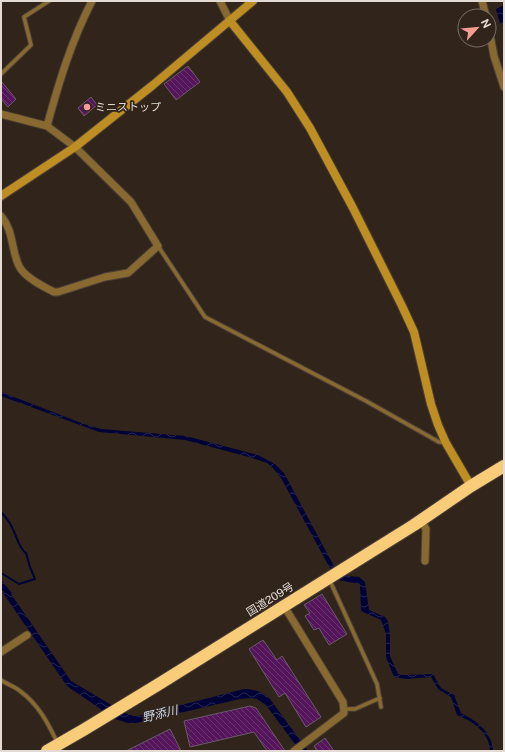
<svg xmlns="http://www.w3.org/2000/svg" width="505" height="752" font-family="'Public Sans','Noto Sans JP',sans-serif">
	<style>
		.water { fill: url(#water-waves) }
		.lines { fill: none; stroke-linecap: round; stroke-linejoin: round }
		.stream { stroke: #000237; stroke-width: 2 }
		.building { fill: url(#building-back-hatch); stroke: #685c69 }
		.lane-casing { stroke: #4c4138; stroke-width: 5.5 }
		.street-casing { stroke: #4c4138; stroke-width: 9 }
		.secondary-casing { stroke: #4c4138; stroke-width: 10 }
		.highway-casing { stroke: #4c4138; stroke-width: 14 }
		.lane { stroke: #88692f; stroke-width: 3.5 }
		.street { stroke: #88692f; stroke-width: 7 }
		.secondary { stroke: #bf8e23; stroke-width: 8 }
		.highway { stroke: #f9cc79; stroke-width: 12 }
		.poi-dot { fill: #f59c95; stroke: #30241b; stroke-width: 1.5 }
		.labels { text-anchor: middle; dominant-baseline: central; stroke-width: 3.5; stroke-linejoin: round; paint-order: stroke }
		.poi-label { font-size: 11px; fill: #e2dad3; stroke: #30241b; text-anchor: start }
		.street-label { font-size: 11px; fill: #e2dad3; stroke: #30241b }
		.water-label { font-size: 12px; font-style: italic; fill: #cdd9ee; stroke: #30241b }
	</style>
	<defs>
		<pattern id="water-waves" width="16" height="10" patternUnits="userSpaceOnUse"><rect width="16" height="10" fill="#000237"/><path d="M0 5q4-4 8 0t8 0" fill="none" stroke="#252653"/></pattern>
		<pattern id="building-back-hatch" width="6" height="6" patternUnits="userSpaceOnUse"><rect width="6" height="6" fill="#54155b"/><path d="M-1 5l2 2M0 0l6 6M5-1l2 2" fill="none" stroke="#6c3672"/></pattern>
	</defs>
	<rect width="100%" height="100%" fill="#30241b"/>
	<path class="water" d="M504,5v17l-4,2 -4,-15z
		M1,392l83,32 17,5 85,7 72,19 17,9 9,9 51,95 6,7 18,2 6,5 4,28 16,7 3,4 2,14v21l8,18 5,1 30,-1 8,14 13,7 7,18c16,8 31,19 32,38h-3c0,-12 -8,-22 -19,-29 -4,-3 -9,-4 -14,-7l-6,-18 -13,-8 -7,-12 -24,2 -13,-2 -8,-20v-23l-5,-14 -18,-8 -2,-2 -1,-26 -22,-4 -6,-8 -51,-94 -9,-11 -5,-4 -18,-6 -64,-17 -86,-8 -98,-36z
		M1,580l11,13 -1,1 60,87 54,32 8,3h5l106,-27c11,0 18,3 26,10l38,52h-8l-34,-46 -9,-6 -5,-1 -12,1 -104,24h-8l-13,-4 -48,-33 -64,-93 1,-1 -3,-3z"/>
	<g class="lines">
		<path class="stream" d="M1,512c6,6 11,14 14,22 3,7 5,15 11,19l4,14 5,12 -16,5 -18,-11"/>
	</g>
	<path class="building" d="M188,66l12,16 -24,18 -12,-16z
		M1,81l15,18 -8,8 -7,-8z
		M91,97l6,8 -13,11 -6,-8z
		M322,594l25,40 -18,11 -10,-17 -5,2 -9,-14 5,-3 -6,-8z
		M263,640l14,20 5,-4 39,61 -15,10 -21,-34 -6,4 -30,-48z
		M250,706l6,2 29,43h-18l-13,-19 -64,15 -6,-26z
		M170,729l11,22h-55z
		M325,738l9,13h-17l-3,-5z"/>
	<g class="lines">
		<g class="lane-casing">
			<path id="lane" d="M1,74l30,-29 -7,-28 25,-16
				M158,246l47,71 161,84 73,41 7,1
				M330,581l47,103 4,23
				M1,680c6,4 14,7 19,11 18,13 28,32 37,51
				M344,709h11l25,-11"/>
		</g>
		<g class="street-casing">
			<path id="street" d="M220,1l10,20
				M482,1l4,15
				M489,30l5,26 10,31
				M1,114l46,12 28,21 56,55 27,44 -30,27 -23,4 -47,15h-4c-10,-5 -30,-15 -35,-26 -8,-16 -5,-35 -18,-50
				M47,126c12,-44 24,-84 45,-125
				M421,520l5,9 -1,32
				M284,606l59,96 1,11 -50,38
				M1,652l26,-17"/>
		</g>
		<g class="secondary-casing">
			<path id="secondary" d="M230,21l57,71 23,36 43,80 49,98 12,26 17,72 7,21 8,18 25,43
				M1,196l74,-49 78,-62 100,-84"/>
		</g>
		<g class="highway-casing">
			<path id="highway" d="M47,751l38,-22 74,-45 255,-159 57,-39 33,-20"/>
		</g>
		<use href="#lane" class="lane"/>
		<use href="#street" class="street"/>
		<use href="#secondary" class="secondary"/>
		<use href="#highway" class="highway"/>
	</g>
	<circle class="poi-dot" cx="87" cy="107" r="4"/>
	<g class="labels">
		<g class="poi-label">
			<text x="95" y="107">ミニストップ</text>
		</g>
		<g class="street-label">
			<text transform="translate(270 599) rotate(-32)">国道209号</text>
		</g>
		<g class="water-label">
			<text transform="translate(160 714) rotate(-13)">野添川</text>
		</g>
	</g>
	<rect width="505" height="752" fill="none" stroke="#e2dad3" stroke-width="4"/>
	<g transform="translate(477 28) rotate(63)"><circle r="19" fill="#30241b" stroke="#776d65"/>
	<path d="M0-3L7 15L0 10L-7 15Z" fill="#f59c95"/>
	<text y="-6" font-size="11" font-weight="bold" text-anchor="middle" fill="#e2dad3">N</text>
	</g>
</svg>
